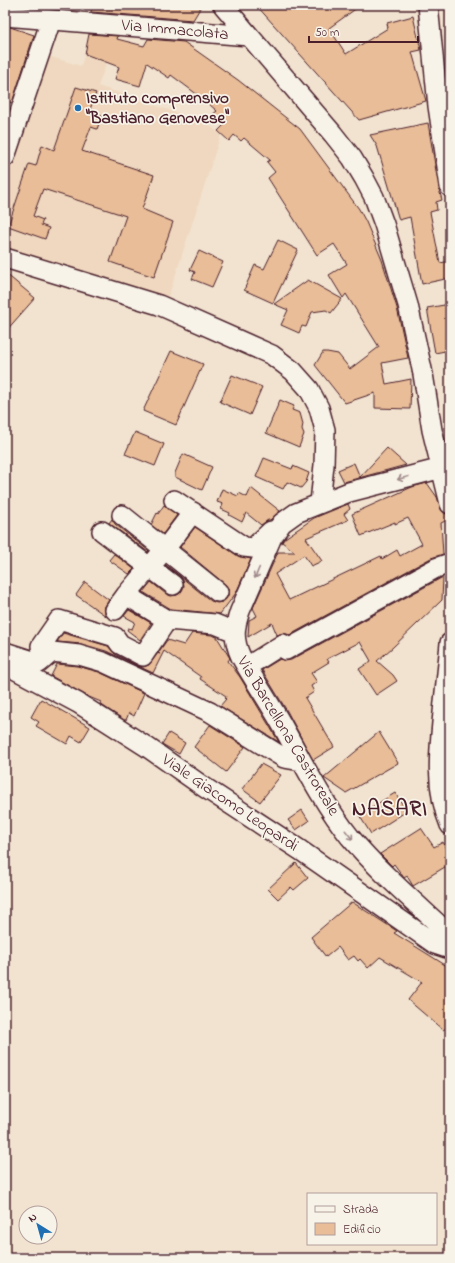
<svg xmlns="http://www.w3.org/2000/svg" width="455" height="1263" font-family="'Indie Flower',sans-serif">
	<style>
		.built { fill: #efd8bf }
		.building { fill: #e8bd98; stroke: #4a1f2b }
		.lines { fill: none; stroke-linecap: round; stroke-linejoin: round }
		.minor-casing { stroke: #4a1f2b; stroke-width: 22 }
		.minor { stroke: #f7f3e8; stroke-width: 19 }
		.oneway { stroke: #a0898a }
		.poi-dot { fill: #1f6fb2; stroke: #f7f3e8; stroke-width: 1.5 }
		.labels { text-anchor: middle; dominant-baseline: central; stroke-width: 3.5; stroke-linejoin: round; paint-order: stroke }
		.street-label { font-size: 17px; fill: #4a1f2b; stroke: #f7f3e8 }
		.poi-label { font-size: 17px; font-weight: bold; fill: #4a1f2b; stroke: #f7f3e8; text-anchor: start }
		.district-label { font-size: 21px; font-weight: bold; letter-spacing: 1px; fill: #4a1f2b; stroke: #f7f3e8 }
	</style>
	<rect width="100%" height="100%" fill="#f2e3d0"/>
	<filter id="ink" filterUnits="userSpaceOnUse"><feTurbulence type="fractalNoise" baseFrequency=".025" numOctaves="2"/><feDisplacementMap in="SourceGraphic" scale="8" xChannelSelector="R" yChannelSelector="G"/><feConvolveMatrix kernelMatrix="1 2 1 2 8 2 1 2 1" color-interpolation-filters="sRGB"/></filter>
	<g filter="url(#ink)">
		<path class="built" d="M83,54l24,8 -9,24 106,36 17,12 -49,152 -6,15 -161,-53v-63l43,-129 33,10 3,-10z"/>
		<path class="building" d="M92,5h110l-9,15 -102,-8z
			M256,5h105l-32,23 17,26 42,-26 -1,-5 26,-7 8,34 -9,2 14,49 -67,19z
			M5,27h5l24,8 -22,68 -7,-2z
			M89,34l29,2 -1,3 27,7 4,-7 36,3 54,38 62,49 59,80 7,13 16,38 15,48 11,50 -26,5 4,21 25,-5 -1,30 -35,-1v-15l-30,10 -30,-38 8,-13h4l11,2 12,15 29,-22 -33,-53 -3,4 -14,-23 18,-11 -13,-20 -17,11 -49,-77 7,-6 -8,-10 3,-2 -26,-22 -3,3 -7,-6 -5,6 -11,-10 6,-6 -12,-10 5,-4 -15,-13 -31,-23 -2,3 -22,-15 -7,23 -25,-7 4,-12 -34,-13z
			M76,87l20,6 -7,19 13,4 -5,13 -6,-2 -9,24 72,24 -12,34 31,13 -19,55 -44,-15 16,-46 -83,-27 -10,27 10,4 -2,5 8,3 -4,11 -37,-13 21,-62 7,2 6,-21 12,5z
			M428,123l11,66 3,11 -6,2 1,8 -7,2 10,51 10,-2v17l-28,6 -12,-67 -11,3 -22,-74 -7,-11z
			M278,240l20,10 -25,53 -29,-13 11,-25 9,4z
			M199,251l24,11 -11,25 -20,-8 3,-7 -5,-2z
			M5,273l30,25 -30,34z
			M308,280l34,19 -11,14 -5,-3 -14,2 -6,15 -4,-1 -3,7 -18,-8 7,-15 -14,-6z
			M450,304v46l-15,3 -8,-45z
			M171,351l32,13 -27,61 -33,-14z
			M232,375l30,12 -12,28 -30,-13z
			M280,400l14,6 -2,4 8,3 3,11 -1,5 2,5 -5,13 -33,-14z
			M135,432l29,12 -9,22 -30,-12z
			M387,448l19,17 -62,17 -6,-12 16,-7 6,14z
			M183,454l29,13 -10,23 -27,-13v-4z
			M264,458l28,11 1,-3 16,7 -3,9 -5,6 -14,-6 -4,7 -27,-12z
			M427,483l10,14 5,14 6,4 1,4 -8,4 2,31 -12,4 -141,77 -7,-2 -6,2 -5,-12 -24,14 1,-17 8,-4 -4,-8 25,-56h17l-13,-10 3,-4 29,-20 34,-14 2,5 -6,5 4,6 -42,18 16,23 -11,5 -7,-11 -29,19 14,26 92,-44 1,3 15,-9 3,6 22,-12 -14,-26 -13,6v-2l-34,14 -9,-22 60,-27z
			M251,488l29,23 -10,9h-2l-7,5 -15,-12 -4,9 -13,-7 1,-2 -9,-4 2,-5 -6,-2 5,-13 16,7 1,-3 8,4z
			M164,505l13,10 -14,19 -12,-9 6,-12 1,1z
			M112,519l3,5 34,27 -1,1 -39,-29z
			M195,527l43,29 13,3 -15,34 -16,21 -49,-5 -28,-17 8,-10 15,12 5,2 6,-1 4,-3 3,-6 -1,-6 -3,-4 -15,-11h1l45,36 6,2 5,-1 4,-3 3,-6 -1,-5 -3,-4 -45,-37z
			M114,554l20,15 -5,5 -20,-14z
			M443,577l-1,23 -49,47 -16,14 16,14 4,6 -21,14 -17,-26 12,-8 -11,-19 -33,17 2,3 -18,11 6,9 -6,4 3,6 -9,6 29,49 -21,13 -26,-49 -25,-41 18,-11 5,2 6,-1z
			M85,582l24,18 -5,8 2,8 -30,-21z
			M129,610l22,13 -11,17 -13,-10 1,-2 4,1 3,-7 -11,-6z
			M63,633l45,13 7,8 23,12 5,1 6,-2 9,-12 2,1 -2,-1 9,-13 17,5 8,-12 20,2 5,2 11,18 2,3 -2,3 12,16 39,65 -59,-36 6,-7 -1,-1 1,-2 -26,-17 1,-2 -37,-26 -11,22 -47,-22 -24,-7 -25,-2z
			M57,664l20,2 22,6 45,21 -10,23 -5,-3 -3,7h-2l-24,-16 1,-2 -12,-5 -38,-21z
			M41,699l49,28 -9,15 -10,-6 -4,8 -31,-18 3,-4 -8,-5z
			M210,725l35,22 -19,25 -32,-25z
			M379,732l19,31 -52,30 -22,-15z
			M169,733l16,10 -6,11 -17,-10z
			M261,764l20,11 -21,27 -18,-13z
			M395,793l12,18 -36,23 -12,-19z
			M302,810l7,11 -13,9 -8,-10z
			M421,828l13,19 9,-5 7,12v10l-37,22 -6,-10 -3,2 -2,-3 -8,-11 -2,2 -12,-12z
			M296,863l12,15 -14,12 -3,-3 -13,12 -10,-10z
			M352,902l45,29 -3,2 56,35v58l-7,4 -35,-30 14,-18 -42,-25 -12,11 -8,-9 -2,2 -4,-5 -6,4 -10,-13 -12,10 -10,-13 -5,-7z"/>
		<g class="lines">
			<g class="minor-casing">
				<path id="minor" d="M223,5l110,129 19,24 12,20 10,19 10,27 24,81 15,69 9,56 18,74
					M428,5l10,101 12,81
					M5,16l244,20
					M5,157l46,-137
					M5,258l154,47 113,50 21,16 16,18 10,19 6,22 -1,35 -4,38
					M450,466l-101,26 -53,21 -14,10 -10,14 -32,74c-6,17 -7,29 1,46 13,23 28,45 41,68 21,38 41,78 68,112 30,36 66,66 100,98
					M174,500l70,47 9,1 18,-17
					M122,515l96,77
					M102,531l71,54
					M126,595l41,25 48,4 20,8
					M115,610l11,-15 39,-46 28,-37
					M450,643c-2,23 -5,47 -7,70 -4,38 -8,77 7,112
					M5,652l34,11 13,-11 27,3 24,7 107,50 74,46 17,3
					M44,659l-3,-13 18,-26 56,17 5,7 23,12 24,-36
					M256,661l27,-17 3,6 150,-82 14,-5
					M5,664l73,39 69,44 57,40 96,63 135,94 15,5"/>
			</g>
			<use href="#minor" class="minor"/>
		</g>
		<defs><path id="oneway-shaft" d="M-6 0H5M1.5-3L5.5 0L1.5 3" fill="none" stroke-width="1.6" stroke-linecap="round" stroke-linejoin="round"/></defs>
		<g class="oneway">
			<use href="#oneway-shaft" transform="translate(403 478) rotate(165)"/>
			<use href="#oneway-shaft" transform="translate(257 573) rotate(113)"/>
			<use href="#oneway-shaft" transform="translate(349 835) rotate(51)"/>
		</g>
	</g>
	<circle class="poi-dot" cx="78" cy="108" r="4"/>
	<g class="labels">
		<g class="street-label">
			<text transform="translate(175 30) rotate(5)">Via Immacolata</text>
			<text transform="translate(288 736) rotate(59)">Via Barcellona Castroreale</text>
			<text transform="translate(230 803) rotate(34)">Viale Giacomo Leopardi</text>
		</g>
		<g class="poi-label">
			<text x="86" y="98">Istituto comprensivo<tspan x="86" dy="20">"Bastiano Genovese"</tspan></text>
		</g>
		<g class="district-label">
			<text x="390" y="810">NASARI</text>
		</g>
	</g>
	<rect width="455" height="1263" fill="none" stroke="#f7f3e8" stroke-width="20"/>
	<rect x="10" y="10" width="435" height="1243" fill="none" stroke="#4a1f2b" stroke-width="1.5" filter="url(#ink)"/>
	<rect x="307" y="1193" width="130" height="52" fill="#f7f3e8" stroke="#b29e9c"/>
	<rect x="315" y="1206" width="20" height="6" fill="#f7f3e8" stroke="#b29e9c"/>
	<text x="343" y="1213" font-size="12" fill="#4a1f2b">Strada</text>
	<rect x="315" y="1223" width="20" height="12" fill="#e8bd98" stroke="#b29e9c"/>
	<text x="343" y="1233" font-size="12" fill="#4a1f2b">Edificio</text>
	<g transform="translate(38 1225) rotate(323)"><circle r="19" fill="#f7f3e8" stroke="#b29e9c"/>
	<path d="M0-3L7 15L0 10L-7 15Z" fill="#1f6fb2"/>
	<text y="-6" font-size="11" font-weight="bold" text-anchor="middle" fill="#4a1f2b">N</text>
	</g>
	<path d="M309 36v6h109v-6" fill="none" stroke="#4a1f2b" stroke-width="2"/>
	<text x="315" y="36" font-size="12" fill="#4a1f2b" stroke="#f7f3e8" stroke-width="3" paint-order="stroke">50 m</text>
</svg>
